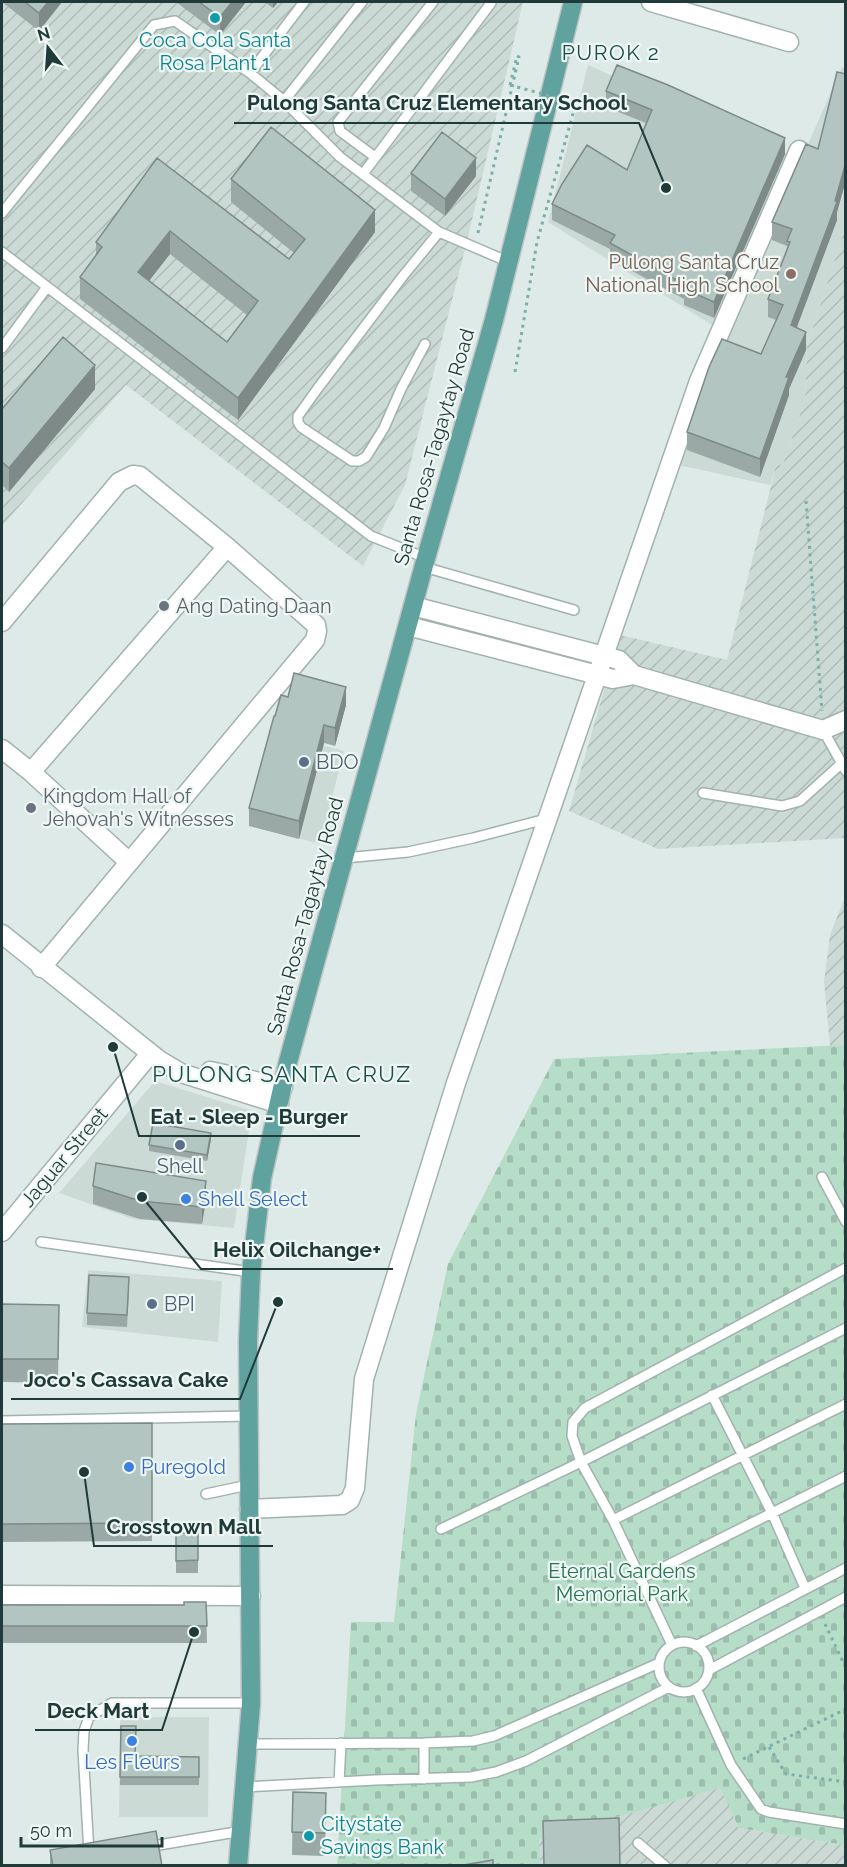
<svg xmlns="http://www.w3.org/2000/svg" width="847" height="1867" font-family="Raleway,sans-serif">
	<style>
		.built { fill: #ccdad6 }
		.industrial { fill: url(#industrial-furrows) }
		.cemetery { fill: url(#cemetery-stones) }
		.lines { fill: none; stroke-linecap: round; stroke-linejoin: round }
		.lane-casing { stroke: #a1b2af; stroke-width: 12 }
		.street-casing { stroke: #a1b2af; stroke-width: 21 }
		.primary-casing { stroke: #bcc4c3; stroke-width: 21 }
		.path { stroke: #7dafa9; stroke-width: 3; stroke-dasharray: 3 4.5; stroke-linecap: butt }
		.lane { stroke: #fff; stroke-width: 9 }
		.street { stroke: #fff; stroke-width: 18 }
		.primary { stroke: #60a29e; stroke-width: 18 }
		.path-bridge { stroke: #7dafa9; stroke-width: 3; stroke-dasharray: 3 4.5; stroke-linecap: butt }
		.wall { fill: #9aa9a6; fill-rule: evenodd }
		.shaded-wall { fill: #7d8a87 }
		.building { fill: #b3c5c1; stroke: #7d8a87; stroke-width: 1.5; fill-rule: evenodd }
		.culture-dot { fill: #0f9aa8; stroke: #eef7f4; stroke-width: 2 }
		.education-dot { fill: #8d6e63; stroke: #eef7f4; stroke-width: 2 }
		.worship-dot { fill: #6b7280; stroke: #eef7f4; stroke-width: 2 }
		.service-dot { fill: #5c6f8a; stroke: #eef7f4; stroke-width: 2 }
		.shop-dot { fill: #3f7fe0; stroke: #eef7f4; stroke-width: 2 }
		.labels { text-anchor: middle; dominant-baseline: central; stroke-width: 4.5; stroke-linejoin: round; paint-order: stroke }
		.culture-label { font-size: 20px; fill: #0d838f; stroke: #eef7f4 }
		.education-label { font-size: 20px; fill: #785e54; stroke: #eef7f4; text-anchor: end }
		.street-label { font-size: 20px; fill: #1f3a38; stroke: #eef7f4 }
		.worship-label { font-size: 20px; fill: #5b616d; stroke: #eef7f4; text-anchor: start }
		.service-label { font-size: 20px; fill: #4e5e75; stroke: #eef7f4; text-anchor: start }
		.shop-label { font-size: 20px; fill: #366cbe; stroke: #eef7f4; text-anchor: start }
		.park-label { font-size: 20px; fill: #277353; stroke: #eef7f4 }
		.neighbourhood-label { font-size: 21px; letter-spacing: 1.5px; fill: #1a4d4a; stroke: #eef7f4 }
		.quarter-label { font-size: 22px; letter-spacing: 1.5px; fill: #1a4d4a; stroke: #eef7f4 }
		.leader { fill: none; stroke: #1f3a38; stroke-width: 2 }
		.callout-dot { fill: #1f3a38; stroke: #eef7f4; stroke-width: 2 }
		.callout-label { font-size: 21px; text-anchor: middle; font-weight: bold; fill: #1f3a38; stroke: #eef7f4; stroke-width: 4.5; stroke-linejoin: round; paint-order: stroke }
	</style>
	<defs>
		<pattern id="industrial-furrows" width="10" height="10" patternUnits="userSpaceOnUse" patternTransform="scale(1.5)"><rect width="10" height="10" fill="#ccdad6"/><path d="M-1 1l2-2M0 10L10 0M9 11l2-2" fill="none" stroke="#afbcb8"/></pattern>
		<pattern id="cemetery-stones" width="16" height="16" patternUnits="userSpaceOnUse" patternTransform="scale(1.5)"><rect width="16" height="16" fill="#b5ddc8"/><path d="M2 7V4a2 2 0 0 1 4 0v3zM10 15v-3a2 2 0 0 1 4 0v3z" fill="#9bbead"/></pattern>
	</defs>
	<rect width="100%" height="100%" fill="#deeae7"/>
	<path class="built" d="M588,65l202,90 -75,172 -167,-105z
		M842,67l3,2v159l-38,118 -2,54 -22,64 -7,3 -6,18 -96,-21 57,-145z
		M274,733l70,18 -24,93 -71,-18z
		M155,1081l97,30 -18,117 -101,-9 -74,-26z
		M88,1270l134,11 -4,61 -136,-15z
		M120,1717h89l-1,100h-89z"/>
	<path class="industrial" d="M2,2h521l-57,243 -61,240 -42,81 -237,-181 -124,141z
		M845,228v610l-187,11 -89,-38 51,-176 107,25 49,-194 7,-2 22,-64 2,-54z
		M845,897v148l-15,1 -6,-64 6,-47z
		M720,1788l19,40 106,17v20h-305l-2,-26z"/>
	<path class="cemetery" d="M845,1045v800l-106,-17 -19,-40 -181,51 1,26 -203,1 14,-244h43l22,-208 32,-150 106,-205z"/>
	<g class="lines">
		<g class="lane-casing">
			<path id="lane" d="M250,73l54,-71
				M284,101l78,-99
				M375,157l-35,-26 -2,-9 95,-120
				M363,174l128,-171v-1
				M2,213l152,-188 21,-4 75,52 34,28 56,56 99,75 70,30
				M2,252l369,284 55,22
				M425,344l-24,45 -17,39 -18,29 -7,4h-7l-51,-34 -3,-5v-6l20,-28 85,-112 36,-44
				M2,348l45,-61
				M424,567l150,43
				M823,730l23,41
				M703,793l79,13 18,-5 41,-37
				M345,858l63,-6 65,-14 73,-19
				M822,1177l24,45
				M41,1242l210,30
				M712,1395l60,118 33,75
				M2,1421l247,-5
				M206,1494l42,-9
				M613,1520l233,-116
				M441,1529l140,-67 265,-134
				M640,1579l206,-103
				M659 1667a25 25 0 1 1 50 0a25 25 0 1 1-50 0Z
				M672,1645l-59,-125 -32,-58 -9,-26 1,-14 12,-14 261,-140
				M696,1646l150,-78
				M709,1670l137,-73
				M696,1688l35,77 30,44 8,3 77,12
				M424,1743v36
				M248,1744l176,-1 49,-2 21,-5 165,-73
				M339,1782l2,-39
				M246,1787l129,-7 96,-3 25,-5 30,-11 143,-74
				M638,1843l27,23
				M147,1847l95,-16
				M89,1853l-6,-103 1,-19 5,-14 23,-14h139"/>
		</g>
		<g class="street-casing">
			<path id="street" d="M651,2l138,40
				M413,606l206,54 15,15 189,55 23,-10
				M2,622l117,-140 14,-7 7,1 87,71 89,78 1,6 -2,9 -274,328
				M408,626l205,53 21,-4
				M2,749l29,23 98,90
				M31,772l196,-225
				M2,934l157,126 22,13 98,31
				M210,1071l73,16
				M2,1232l148,-178
				M249,1509l93,-4 8,-5 5,-12 9,-109 92,-296 243,-702 100,-231
				M2,1595l249,1"/>
		</g>
		<g class="primary-casing">
			<path id="primary" d="M238,1866l13,-163 -3,-362 3,-69 11,-94 26,-116 138,-504 68,-238 79,-318"/>
		</g>
		<path class="path" d="M510,85l7,-29
			M478,233l41,-176 -2,-1
			M515,372l22,-130 39,-139
			M806,501l16,210
			M825,1624l21,44
			M769,1747l17,27 60,8
			M743,1759l103,-50"/>
		<use href="#lane" class="lane"/>
		<use href="#street" class="street"/>
		<use href="#primary" class="primary"/>
		<path class="path-bridge" d="M510,85l66,18"/>
	</g>
	<path class="wall" d="M2,2h60l-23,29z
		M176,2h70l-26,33z
		M265,2h13l-5,6z
		M846,74v106l-9,32v8l-41,108 10,22 -17,39v6l-29,82 -73,-27v-18l74,-78 15,-34 -8,-3v-18l19,-50v-3l-15,-6v-18l46,-73z
		M606,91l179,63 -71,164 -30,-13v-6l-74,-40v-10l-58,-29v-16l75,-34 19,-47 -40,-16z
		M157,158l132,101 5,-6 -63,-51v-23l144,53 -137,188 -158,-121v-22l16,-21v-14zM170,254l77,61 -20,27 -78,-61z
		M411,173l65,3 -31,40 -34,-25z
		M95,389l-86,103 -7,-7v-76z
		M288,697l58,8 -11,41 -11,-3 -25,96 -50,-13v-18z
		M211,1139l-4,22 -58,-10v-6z
		M93,1186l113,13 -4,25 -62,-5 -47,-15z
		M129,1289l-2,38 -40,-2v-12z
		M2,1304l57,1 -1,78 -56,-1z
		M152,1423v118l-150,1v-118z
		M176,1533h22v40h-22z
		M206,1602l1,41h-205v-38h182z
		M121,1726l15,30 63,1v28h-79z
		M293,1792l33,1 -1,63 -33,-1z
		M50,1850l112,16h-112z"/>
	<path class="shaded-wall" d="M48,2h14l-23,29v-18z
		M232,2h14l-26,33v-18z
		M273,2h5l-5,6z
		M785,138v16l-71,164v-16z
		M476,158v18l-31,40v-17z
		M846,162v18l-9,32v8l-46,123v-18z
		M375,210v22l-137,188v-22z
		M170,231v23l-32,41v-23z
		M806,332v18l-17,39v6l-29,82v-18l26,-82z
		M95,365v24l-86,103v-24z
		M346,687v18l-11,41v-18z
		M324,725v18l-25,96v-18z
		M211,1133v6l-4,22v-6z
		M206,1181v18l-4,25v-17z"/>
	<path class="building" d="M25,2h23l-9,11z
		M199,2h33l-12,15z
		M617,65l51,20 117,53 -71,164 -30,-13 2,-4 -76,-42 5,-8 -63,-31 10,-20 25,-39 40,25 25,-60 -46,-19z
		M837,72l9,2v88l-11,39 2,1 -46,123 15,7 -20,45h3l-29,82 -73,-27 22,-65 13,-28 39,15 22,-49 -15,-6 22,-57 -3,-1 5,-12 -20,-7 34,-78 12,5z
		M271,127l104,83 -137,188 -158,-121 22,-30 -6,-5 61,-84 132,101 16,-20 -74,-60zM170,231l88,70 -31,41 -89,-70z
		M442,132l34,26 -31,41 -34,-26z
		M63,337l32,28 -86,103 -7,-6v-53z
		M294,673l52,14 -11,41 -11,-3 -25,96 -50,-13 25,-92h1l6,-21 7,2z
		M153,1123l58,10 -4,22 -58,-10z
		M96,1163l110,18 -4,26 -62,-6 -47,-15z
		M89,1275l40,2 -2,38 -40,-2z
		M2,1304l57,1 -1,54h-56z
		M152,1423v100l-150,1v-100z
		M176,1533h22v27l-22,1z
		M184,1602h22l1,24h-205v-21h182z
		M121,1726h15l-1,30 64,1v20h-79z
		M293,1792l33,1 -1,40 -33,-1z
		M619,1818l1,48h-76l-1,-45z
		M156,1831l6,35h-109l-3,-16z
		M493,1860v6h-35z"/>
	<g class="culture-dot">
		<circle cx="215" cy="18" r="6"/>
		<circle cx="309" cy="1836" r="6"/>
	</g>
	<circle class="education-dot" cx="791" cy="274" r="6"/>
	<g class="worship-dot">
		<circle cx="164" cy="606" r="6"/>
		<circle cx="31" cy="808" r="6"/>
	</g>
	<g class="service-dot">
		<circle cx="304" cy="762" r="6"/>
		<circle cx="180" cy="1145" r="6"/>
		<circle cx="152" cy="1304" r="6"/>
	</g>
	<g class="shop-dot">
		<circle cx="186" cy="1199" r="6"/>
		<circle cx="129" cy="1467" r="6"/>
		<circle cx="132" cy="1741" r="6"/>
	</g>
	<g class="labels">
		<g class="culture-label">
			<text x="215" y="40">Coca Cola Santa<tspan x="215" dy="23">Rosa Plant 1</tspan></text>
			<text x="321" y="1824" text-anchor="start">Citystate<tspan x="321" dy="23">Savings Bank</tspan></text>
		</g>
		<g class="education-label">
			<text x="779" y="262">Pulong Santa Cruz<tspan x="779" dy="23">National High School</tspan></text>
		</g>
		<g class="street-label">
			<text transform="translate(434 447) rotate(-74)">Santa Rosa-Tagaytay Road</text>
			<text transform="translate(305 916) rotate(-75)">Santa Rosa-Tagaytay Road</text>
			<text transform="translate(64 1157) rotate(-50)">Jaguar Street</text>
		</g>
		<g class="worship-label">
			<text x="176" y="606">Ang Dating Daan</text>
			<text x="43" y="796">Kingdom Hall of<tspan x="43" dy="23">Jehovah's Witnesses</tspan></text>
		</g>
		<g class="service-label">
			<text x="316" y="762">BDO</text>
			<text x="180" y="1166" text-anchor="middle">Shell</text>
			<text x="164" y="1304">BPI</text>
		</g>
		<g class="shop-label">
			<text x="198" y="1199">Shell Select</text>
			<text x="141" y="1467">Puregold</text>
			<text x="132" y="1762" text-anchor="middle">Les Fleurs</text>
		</g>
		<g class="park-label">
			<text x="622" y="1571">Eternal Gardens<tspan x="622" dy="23">Memorial Park</tspan></text>
		</g>
		<g class="neighbourhood-label">
			<text x="611" y="52">PUROK 2</text>
		</g>
		<g class="quarter-label">
			<text x="282" y="1074">PULONG SANTA CRUZ</text>
		</g>
	</g>
	<path class="leader" d="M666 188L639 123H234M113 1047L139 1136H360M142 1197L201 1269H393M278 1302L240 1399H11M84 1472L94 1546H273M194 1632L162 1730H35"/>
	<g class="callout-dot">
		<circle cx="666" cy="188" r="6"/>
		<circle cx="113" cy="1047" r="6"/>
		<circle cx="142" cy="1197" r="6"/>
		<circle cx="278" cy="1302" r="6"/>
		<circle cx="84" cy="1472" r="6"/>
		<circle cx="194" cy="1632" r="6"/>
	</g>
	<g class="callout-label">
		<text x="437" y="110">Pulong Santa Cruz Elementary School</text>
		<text x="249" y="1124">Eat - Sleep - Burger</text>
		<text x="297" y="1257">Helix Oilchange+</text>
		<text x="126" y="1387">Joco's Cassava Cake</text>
		<text x="184" y="1534">Crosstown Mall</text>
		<text x="98" y="1718">Deck Mart</text>
	</g>
	<rect width="847" height="1867" fill="none" stroke="#1f3a38" stroke-width="6"/>
	<g transform="translate(48 48) rotate(343)" stroke="#eef7f4" stroke-width="4.5" paint-order="stroke">
	<path d="M0-4.5L10 22L0 15L-10 22Z" fill="#1f3a38"/>
	<text y="-9" font-size="16" font-weight="bold" text-anchor="middle" fill="#1f3a38">N</text>
	</g>
	<path d="M21 1837v9h141v-9" fill="none" stroke="#1f3a38" stroke-width="3"/>
	<text x="30" y="1837" font-size="18" fill="#1f3a38" stroke="#eef7f4" stroke-width="4.5" paint-order="stroke">50 m</text>
</svg>
